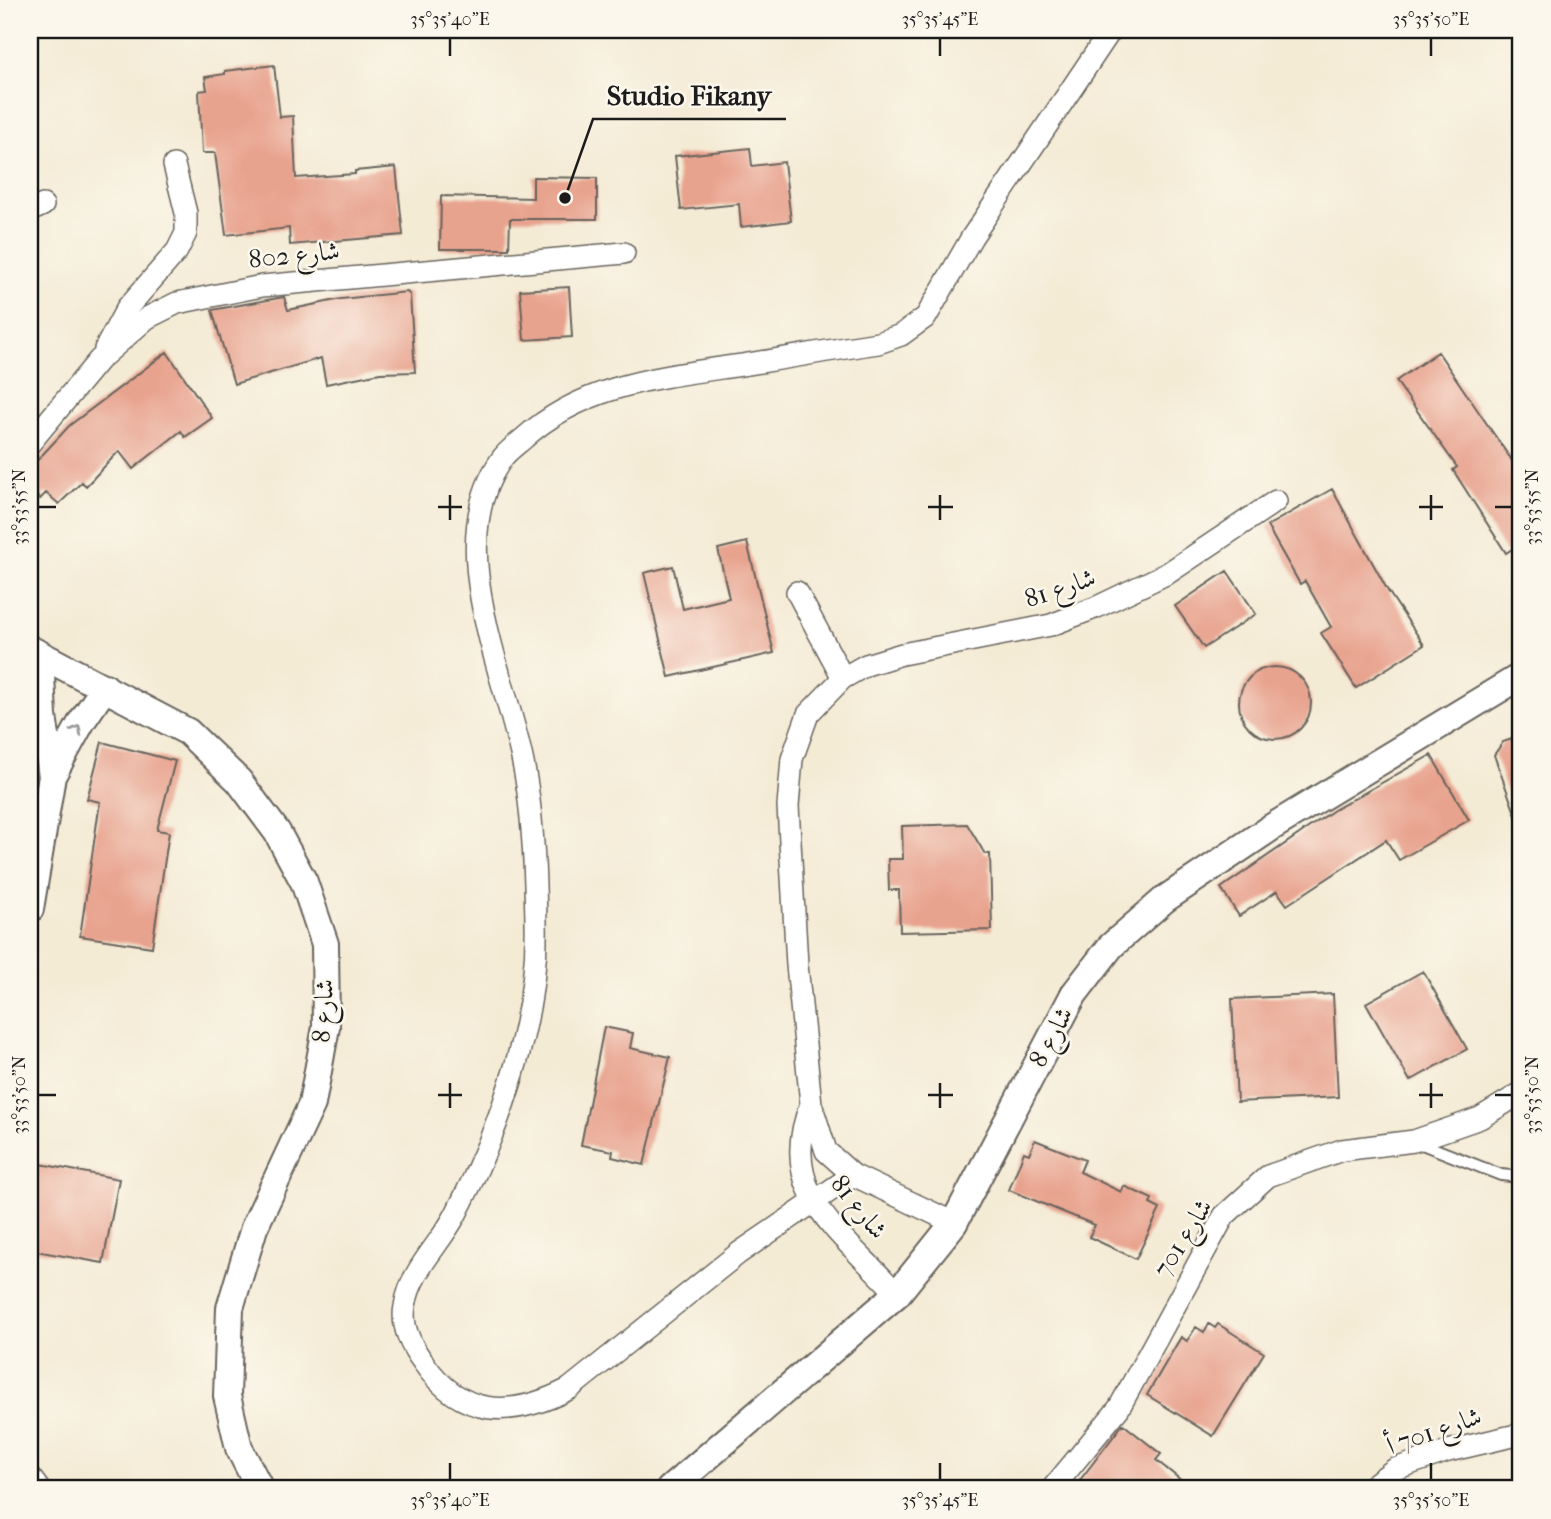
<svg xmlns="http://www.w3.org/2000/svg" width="1551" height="1519" font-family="'IM FELL French Canon',Amiri,serif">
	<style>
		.building { fill: #e8a38e }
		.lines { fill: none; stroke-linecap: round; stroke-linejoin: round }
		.service-casing { stroke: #68645d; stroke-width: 14 }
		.minor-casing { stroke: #68645d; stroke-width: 24 }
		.tertiary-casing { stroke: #68645d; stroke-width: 30 }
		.service { stroke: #fff; stroke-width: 10 }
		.minor { stroke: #fff; stroke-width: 21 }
		.tertiary { stroke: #fff; stroke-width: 26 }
		.oneway { stroke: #999 }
		.ticks { fill: none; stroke: #1c1c1c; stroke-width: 2.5 }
		.labels { text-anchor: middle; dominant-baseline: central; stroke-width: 5; stroke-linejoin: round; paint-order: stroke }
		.street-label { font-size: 26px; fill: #1c1c1c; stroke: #fbf7ec }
		.leader { fill: none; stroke: #1c1c1c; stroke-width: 2.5 }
		.callout-dot { fill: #1c1c1c; stroke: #fbf7ec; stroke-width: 2.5 }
		.callout-label { font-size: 28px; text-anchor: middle; font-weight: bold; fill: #1c1c1c; stroke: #fbf7ec; stroke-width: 5; stroke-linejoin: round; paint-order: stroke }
		.neatline { fill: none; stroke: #1c1c1c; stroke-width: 2.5 }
		.ticks-label { font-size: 18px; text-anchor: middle; fill: #1c1c1c }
	</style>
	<rect width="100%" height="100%" fill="#fbf7ec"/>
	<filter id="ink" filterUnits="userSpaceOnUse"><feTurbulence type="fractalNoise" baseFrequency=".0143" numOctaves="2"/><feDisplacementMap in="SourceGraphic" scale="14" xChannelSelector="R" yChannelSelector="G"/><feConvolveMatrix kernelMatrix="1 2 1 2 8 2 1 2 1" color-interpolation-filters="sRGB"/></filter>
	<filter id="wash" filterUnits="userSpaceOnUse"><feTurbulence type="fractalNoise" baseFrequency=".00686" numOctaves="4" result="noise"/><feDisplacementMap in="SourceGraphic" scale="28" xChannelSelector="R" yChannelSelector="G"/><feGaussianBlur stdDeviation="1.57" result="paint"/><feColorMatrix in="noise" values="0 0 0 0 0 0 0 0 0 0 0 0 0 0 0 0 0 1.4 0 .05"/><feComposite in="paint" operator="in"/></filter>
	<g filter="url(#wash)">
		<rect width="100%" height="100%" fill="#f4ebd5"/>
		<g id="blocks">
			<path class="building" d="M274,65l6,52 13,-1 3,62 59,-4v-3l41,-4 7,68 -113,10 -1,-17 -63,7 -11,-82h-13l-3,-62 8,-1 -2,-13 20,-3v-3z
				M750,148l2,18 32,-4 7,59 -50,6 -2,-23 -58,6 -6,-54z
				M533,177l64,1v41h-87l-1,30h-69l1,-53 92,2z
				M569,287l3,50 -48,3 -4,-50z
				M407,292l3,3 5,77 -35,1 -54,11 -5,-26 -87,26 -22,-74 72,-13 4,13 53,-11z
				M167,352l45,66 -27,19 -4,-6 -48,38 -14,-18 -33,35 -4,-4 -23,22 -13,-11 -6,6 -10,-9v-22l40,-43z
				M1438,352l83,122v69l-15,10 -53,-83 4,-3 -61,-86z
				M1332,489l56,102 36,54 -68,43 -35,-55 10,-6 -26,-46 -5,3 -33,-58z
				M747,542l27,111 -105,24 -25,-104 29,-7 10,43 46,-11 -11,-49z
				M1227,571l29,43 -52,34 -29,-42z
				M1239 703a36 36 0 1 1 72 0a36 36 0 1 1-72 0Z
				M1521,736v88h-2l-25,-69 9,-13z
				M102,742l73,19 -18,69 12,2 -17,115 -72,-11 20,-134 -13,-3z
				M1431,755l38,65 -70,40 -13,-20 -99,65 -10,-14 -38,25 -18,-28 113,-78z
				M967,824l18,30h5l2,76 -92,2 -1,-42h-10l-1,-31h15l-1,-33z
				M1423,971l44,78 -57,32 -44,-78z
				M1333,994l5,103 -101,5 -5,-103z
				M604,1027l29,6 -3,15 40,9 -26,108 -32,-8 1,-6 -32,-6z
				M1035,1140l50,20 -5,12 41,20 3,-6 28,13 -2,5 10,5 -24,50 -47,-22 6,-12 -86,-35 15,-38 5,2z
				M30,1162l89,17 -16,84 -73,-13z
				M1209,1324l6,4 3,-4 46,29 -51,83 -66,-41 34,-58 6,4 9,-14 8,5z
				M1123,1424l38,30 -5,6 36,29h-101l-11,-9z"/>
		</g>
	</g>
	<g filter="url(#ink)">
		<use href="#blocks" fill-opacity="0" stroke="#68645d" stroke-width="2"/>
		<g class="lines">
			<g class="service-casing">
				<path id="service" d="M1417,1142l84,33 20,2"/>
			</g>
			<g class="minor-casing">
				<path id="minor" d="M30,211l13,-6
					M105,349l22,-41 50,-57 9,-18v-20l-12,-48
					M30,443l69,-83 48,-42 30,-15 85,-17 362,-33
					M797,592l46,86
					M811,1104c-37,90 33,130 86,190
					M853,1175l-114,78 -170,136c-57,29 -107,30 -146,-27 -12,-16 -22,-36 -18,-56 6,-37 35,-61 51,-92 44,-85 83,-196 80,-292 -1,-50 -3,-111 -13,-159 -18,-91 -81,-218 -22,-303 5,-8 14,-14 22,-21 59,-54 136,-62 212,-73 47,-7 95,-16 143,-23l23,-8 25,-18 46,-80 139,-207
					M954,1223l-101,-48 -27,-24 -15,-47 -14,-139 -9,-159 4,-47 16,-45 35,-36 23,-13 36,-11 149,-29 46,-18 71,-34 108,-72
					M30,1477l9,12
					M1052,1489l67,-81 105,-192 44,-40 74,-26 72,-9 66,-23 41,-25
					M1368,1489l27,-20 53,-18 73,-17"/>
			</g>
			<g class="tertiary-casing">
				<path id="tertiary" d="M30,649l158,83 51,49 38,51 27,50 21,62 1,83 -14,77 -58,124 -24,80 -3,88 12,52 21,41
					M52,776l30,-55 23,-34
					M30,909l22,-133 -9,-60 -3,-62
					M670,1489l227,-195 57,-71 120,-229 37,-48 54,-47 107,-72 249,-151"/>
			</g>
			<use href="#service" class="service"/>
			<use href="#minor" class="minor"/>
			<use href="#tertiary" class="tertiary"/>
		</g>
		<defs><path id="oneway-chevron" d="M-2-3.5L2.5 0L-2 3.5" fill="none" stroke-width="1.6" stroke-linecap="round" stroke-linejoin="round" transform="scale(1.75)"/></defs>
		<use class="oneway" href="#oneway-chevron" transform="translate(77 730) rotate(-62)"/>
	</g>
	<path class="ticks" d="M450,38v18M940,38v18M1431,38v18M450,495v25M940,495v25M1431,495v25M38,507h18M438,507h24M928,507h25M1419,507h24M1495,507h17M450,1083v25M940,1083v25M1431,1083v25M38,1095h18M438,1095h24M928,1095h25M1419,1095h24M1495,1095h17M450,1463v17M940,1463v17M1431,1463v17"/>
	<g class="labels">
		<g class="street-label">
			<text transform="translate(294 255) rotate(-6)">شارع 802</text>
			<text transform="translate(1060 588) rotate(-19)">شارع 81</text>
			<text transform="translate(323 1011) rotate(-87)">شارع 8</text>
			<text transform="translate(1051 1037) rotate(-62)">شارع 8</text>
			<text transform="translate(859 1207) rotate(51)">شارع 81</text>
			<text transform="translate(1183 1238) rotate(-58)">شارع 701</text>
			<text transform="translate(1434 1431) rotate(-19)">شارع 701 أ</text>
		</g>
	</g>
	<path class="leader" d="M565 198L593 119H786"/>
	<circle class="callout-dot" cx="565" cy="198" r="7"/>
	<g class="callout-label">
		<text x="689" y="105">Studio Fikany</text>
	</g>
	<rect width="1551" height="1519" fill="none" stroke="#fbf7ec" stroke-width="77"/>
	<rect x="38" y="38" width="1474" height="1442" class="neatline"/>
	<g class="ticks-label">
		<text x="450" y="25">35°35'40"E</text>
		<text x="940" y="25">35°35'45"E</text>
		<text x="1431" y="25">35°35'50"E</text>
		<text transform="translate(19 507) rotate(-90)" y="6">33°53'55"N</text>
		<text transform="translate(1532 507) rotate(-90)" y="6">33°53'55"N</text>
		<text transform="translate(19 1095) rotate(-90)" y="6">33°53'50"N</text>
		<text transform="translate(1532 1095) rotate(-90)" y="6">33°53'50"N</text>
		<text x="450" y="1506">35°35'40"E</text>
		<text x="940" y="1506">35°35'45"E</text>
		<text x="1431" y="1506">35°35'50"E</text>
	</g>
</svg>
